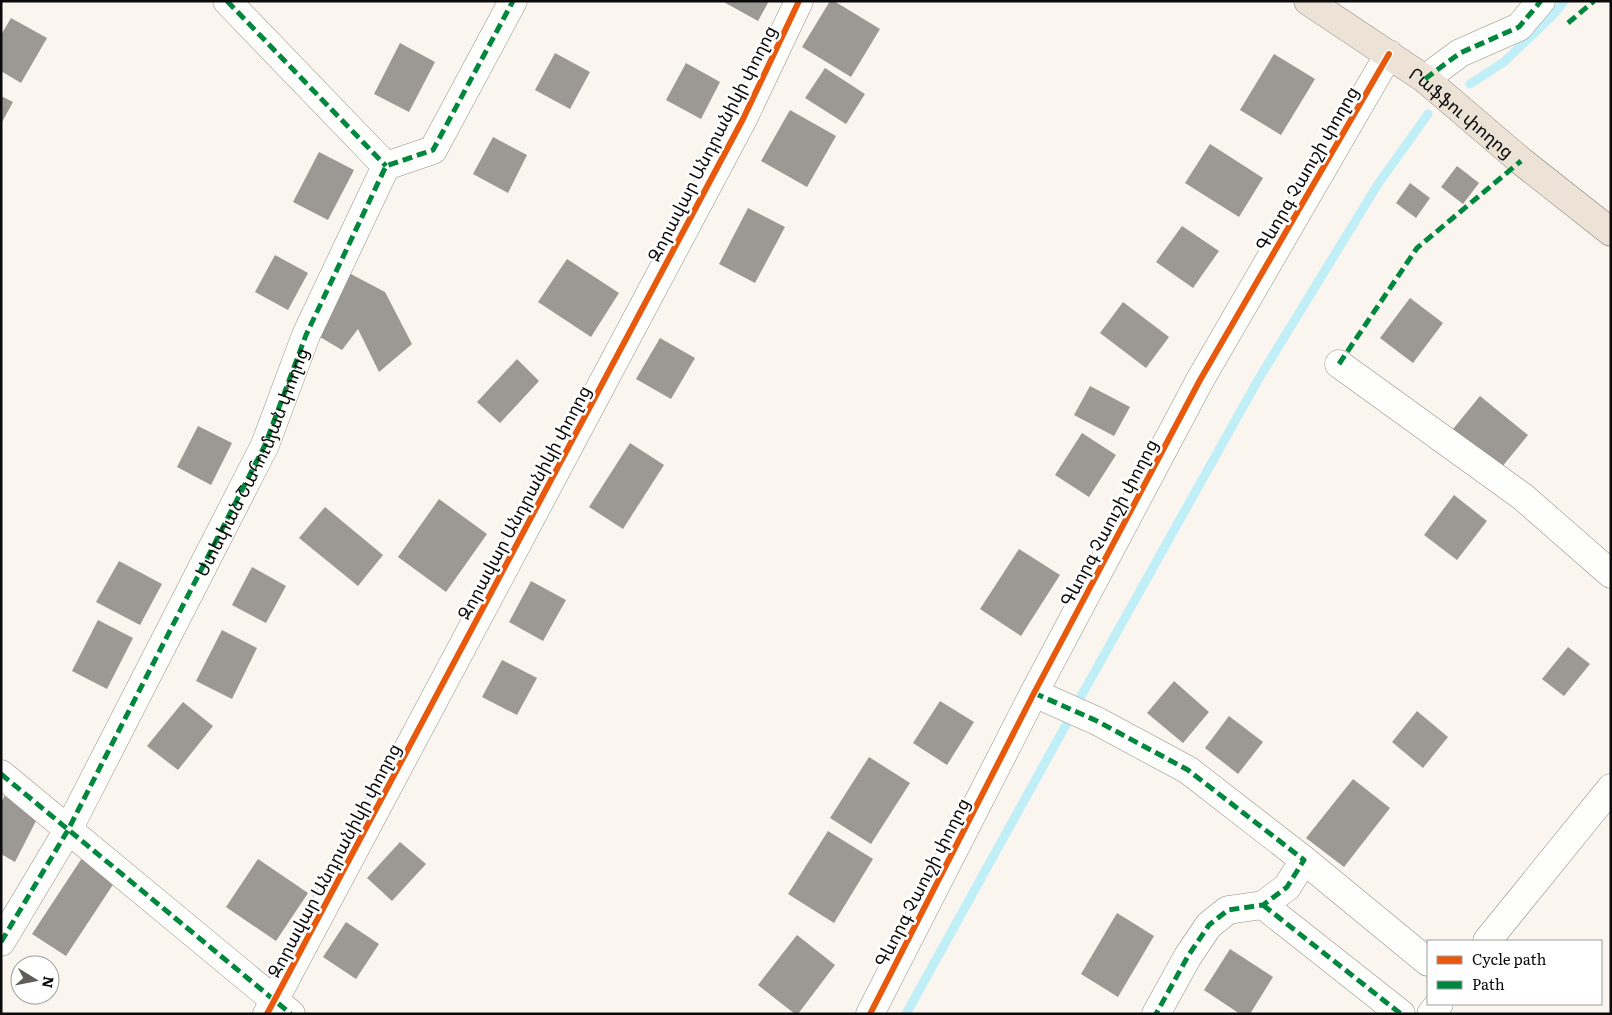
<svg xmlns="http://www.w3.org/2000/svg" width="1612" height="1015" font-family="Literata,'Noto Sans Armenian',serif">
	<style>
		.lines { fill: none; stroke-linecap: round; stroke-linejoin: round }
		.stream { stroke: #c1eff8; stroke-width: 9 }
		.building { fill: #9c9894 }
		.minor-casing { stroke: #93908d; stroke-width: 29 }
		.major-casing { stroke: #807e7a; stroke-width: 29 }
		.minor { stroke: #fefefc; stroke-width: 28 }
		.major { stroke: #ece2d6; stroke-width: 28 }
		.quiet { stroke: #00873e; stroke-width: 5; stroke-dasharray: 10 5; stroke-linecap: butt }
		.cycleway-casing { stroke: #fff; stroke-width: 9 }
		.cycleway { stroke: #e8590c; stroke-width: 6 }
		.labels { text-anchor: middle; dominant-baseline: central; stroke-width: 5; stroke-linejoin: round; paint-order: stroke }
		.street-label { font-size: 18px; fill: #0b0b0b; stroke: #fff }
	</style>
	<rect width="100%" height="100%" fill="#faf5ee"/>
	<g class="lines">
		<path class="stream" d="M1470,84l34,-22 50,-48 10,-13
			M1075,707l183,-327 120,-196 50,-70
			M906,1014l161,-291"/>
	</g>
	<path class="building" d="M722,1h47l-11,20z
		M830,1h4l46,28 -29,48 -49,-30z
		M11,18l36,20 -26,45 -20,-12v-36z
		M400,43l35,19 -26,50 -35,-18z
		M555,53l35,19 -20,37 -35,-19z
		M1274,54l41,25 -34,56 -41,-25z
		M686,63l34,19 -19,37 -35,-19z
		M825,68l40,26 -19,30 -41,-26z
		M1,96l12,6 -12,22z
		M790,110l46,26 -29,51 -46,-26z
		M493,137l34,18 -19,38 -35,-19z
		M1210,144l53,34 -24,39 -54,-34z
		M319,152l35,18 -26,50 -35,-18z
		M1457,166l22,17 -16,21 -22,-17z
		M1410,183l20,15 -14,20 -20,-15z
		M748,208l37,19 -30,56 -36,-19z
		M1182,226l37,25 -26,37 -37,-26z
		M275,255l33,18 -20,37 -33,-18z
		M567,259l52,34 -28,44 -53,-35z
		M347,272l38,20 27,52 -33,28 -21,-43 -16,21 -27,-16z
		M1410,298l33,25 -30,40 -33,-25z
		M1123,302l46,35 -23,31 -46,-35z
		M660,338l35,20 -24,41 -35,-20z
		M517,359l22,22 -39,42 -23,-21z
		M1090,386l40,21 -16,29 -40,-21z
		M1480,396l48,39 -31,38 -48,-39z
		M198,426l34,17 -21,42 -34,-18z
		M1082,433l34,22 -27,42 -34,-22z
		M630,443l34,22 -41,64 -34,-22z
		M1454,495l33,26 -30,39 -33,-25z
		M439,499l48,35 -41,58 -48,-35z
		M325,507l58,48 -25,31 -59,-48z
		M1019,549l41,26 -39,61 -41,-27z
		M119,561l43,23 -22,41 -44,-23z
		M252,567l34,19 -20,37 -34,-18z
		M531,581l35,19 -23,41 -34,-19z
		M98,620l35,18 -26,51 -35,-18z
		M222,630l35,18 -25,51 -36,-18z
		M1568,647l22,17 -26,32 -22,-17z
		M502,660l35,18 -20,37 -35,-18z
		M1174,681l35,31 -26,31 -36,-30z
		M940,701l34,21 -27,43 -34,-22z
		M183,702l30,24 -35,44 -31,-24z
		M1417,711l31,26 -25,31 -31,-26z
		M1229,716l34,26 -25,32 -33,-26z
		M869,757l41,26 -39,61 -41,-26z
		M1353,779l37,29 -46,59 -38,-29z
		M6,793l35,18 -26,51 -14,-8v-51z
		M828,831l45,28 -39,64 -46,-29z
		M400,842l26,22 -34,37 -25,-23z
		M82,858l34,22 -50,76 -34,-22z
		M258,859l50,34 -32,48 -50,-34z
		M1117,913l37,23 -36,61 -37,-23z
		M346,922l33,22 -23,35 -33,-22z
		M797,935l38,30 -37,49h-3l-37,-29z
		M1230,949l43,28 -23,37h-10l-36,-24z"/>
	<g class="lines">
		<g class="minor-casing">
			<path id="minor" d="M227,1l159,165
				M1425,79l35,-26 59,-26 22,-26
				M1339,364l184,133 88,77
				M1034,693l63,28 91,49 116,90 124,102
				M1,774l290,240
				M1263,905l138,109
				M1487,941l124,-153
				M1,942l67,-112 197,-385 41,-110 80,-169 47,-16 80,-149
				M267,1014l476,-895 56,-118
				M870,1014l164,-321 166,-313 189,-326
				M1156,1014l32,-58 21,-31 19,-15 35,-5 24,-18 17,-27
				M1431,1014l8,-10"/>
		</g>
		<g class="major-casing">
			<g id="major">
				<path id="s1" d="M1308,1l117,78 96,82 90,71"/>
			</g>
		</g>
		<use href="#minor" class="minor"/>
		<use href="#major" class="major"/>
		<g class="quiet">
			<path d="M227,1l159,165"/>
			<path d="M1568,23l26,-22"/>
			<path d="M1425,79l35,-26 59,-26 22,-26"/>
			<path d="M1339,364l78,-116 104,-87"/>
			<path d="M1034,693l63,28 91,49 116,90 -17,27 -24,18 -35,5 -19,15 -21,31 -32,58"/>
			<path d="M1,774l290,240"/>
			<path d="M1263,905l138,109"/>
			<path id="s2" d="M1,942l67,-112 197,-385 41,-110 80,-169 47,-16 80,-149"/>
		</g>
		<g class="cycleway-casing">
			<path id="cycleway" d="M267,1014l476,-895 56,-118
				M870,1014l164,-321 166,-313 189,-326"/>
		</g>
		<use href="#cycleway" class="cycleway"/>
	</g>
	<g class="labels">
		<g class="street-label">
			<text stroke="none"><textPath href="#s1" startOffset="190">Րաֆֆու փողոց</textPath></text>
			<text transform="translate(711 143) rotate(-63)">Զորավար Անդրանիկի փողոց</text>
			<text transform="translate(1306 168) rotate(-60)">Գևորգ Չաուշի փողոց</text>
			<text stroke="none"><textPath href="#s2" startOffset="542">Ստեփան Շահումյան փողոց</textPath></text>
			<text transform="translate(523 502) rotate(-62)">Զորավար Անդրանիկի փողոց</text>
			<text transform="translate(1108 522) rotate(-62)">Գևորգ Չաուշի փողոց</text>
			<text transform="translate(333 860) rotate(-62)">Զորավար Անդրանիկի փողոց</text>
			<text transform="translate(921 882) rotate(-63)">Գևորգ Չաուշի փողոց</text>
		</g>
	</g>
	<rect width="1612" height="1015" fill="none" stroke="#0b0b0b" stroke-width="5"/>
	<rect x="1427" y="940" width="175" height="65" fill="#ffffff" stroke="#9d9d9d"/>
	<rect x="1437" y="956" width="25" height="8" fill="#e8590c" stroke="#9d9d9d"/>
	<text x="1472" y="965" font-size="15" fill="#0b0b0b">Cycle path</text>
	<rect x="1437" y="981" width="25" height="8" fill="#00873e" stroke="#9d9d9d"/>
	<text x="1472" y="990" font-size="15" fill="#0b0b0b">Path</text>
	<g transform="translate(35 980) rotate(100)"><circle r="24" fill="#ffffff" stroke="#9d9d9d"/>
	<path d="M0-4L9 19L0 12L-9 19Z" fill="#5f5d5a"/>
	<text y="-8" font-size="14" font-weight="bold" text-anchor="middle" fill="#0b0b0b">N</text>
	</g>
</svg>
